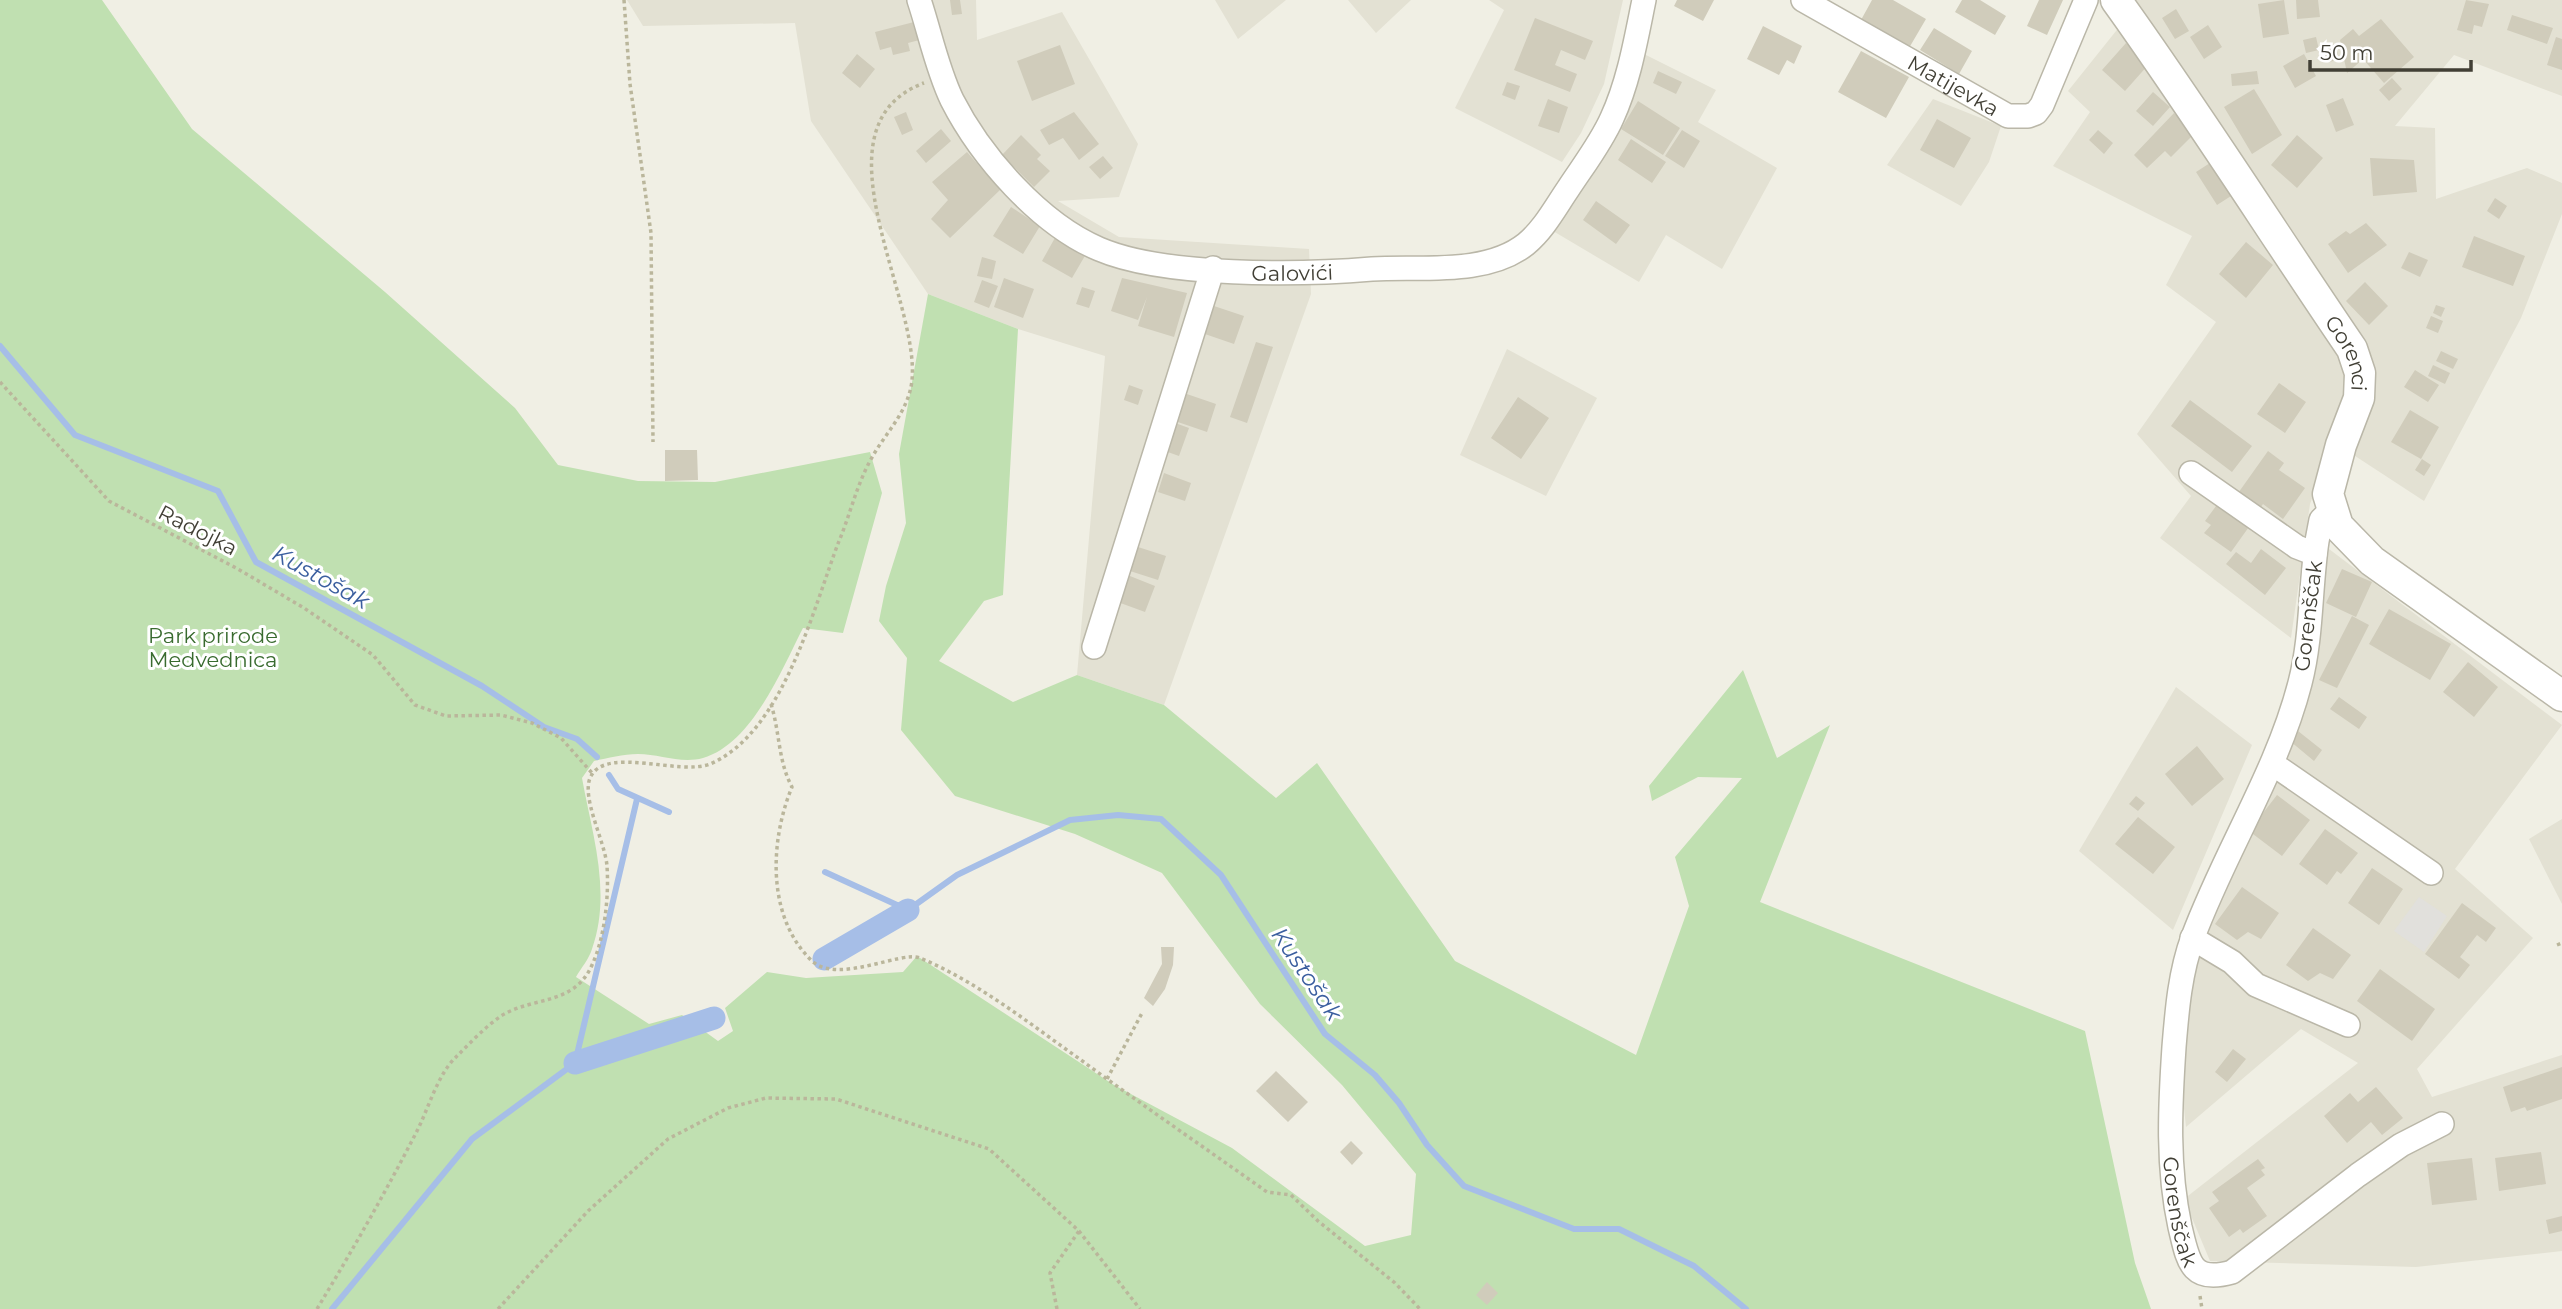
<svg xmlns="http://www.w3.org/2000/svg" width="2562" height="1309" font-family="Montserrat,sans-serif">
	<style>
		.residential { fill: #e3e1d3 }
		.green { fill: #c0e0b1 }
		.parking { fill: #e1e0dc }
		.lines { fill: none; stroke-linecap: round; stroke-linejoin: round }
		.stream { stroke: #a6bee7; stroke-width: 6 }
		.canal { stroke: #a6bee7; stroke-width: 23 }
		.building { fill: #d0ccbb }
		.minor-casing { stroke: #bab7a8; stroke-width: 26 }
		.tertiary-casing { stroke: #bab7a8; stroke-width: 33 }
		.path { stroke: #bab69b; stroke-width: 3.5; stroke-dasharray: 3.5 3.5; stroke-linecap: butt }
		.minor { stroke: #fff; stroke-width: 23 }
		.tertiary { stroke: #fff; stroke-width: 30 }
		.labels { text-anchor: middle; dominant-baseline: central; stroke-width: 6; stroke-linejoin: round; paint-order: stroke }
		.street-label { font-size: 21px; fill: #413f35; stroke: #fff }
		.park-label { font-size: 21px; fill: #396b2f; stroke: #fff }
		.water-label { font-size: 23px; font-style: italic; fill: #3b5f9f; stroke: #fff }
	</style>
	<rect width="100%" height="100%" fill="#f0efe4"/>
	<path class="residential" d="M627,0h349l1,40 85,-28 76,132 -19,53 -61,4 61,36 190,12 2,45 -147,411 -87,-30 28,-319 -87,-27 -90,-35 -117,-173 -16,-98 -152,3z
		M1215,0h71l-48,39z
		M1348,0h63l-35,33z
		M1489,0h134l-19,84 -23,49 -19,29 -107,-54 49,-98z
		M2129,0h433v96l-108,-41 -59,71 40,2 1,71 91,-31 35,15v31l-41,104 -97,183 -75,-49 23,-59 -5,-51 -28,-31z
		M2120,26l222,333 4,29 -4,28 -32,88 -19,134 -131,-100 31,-42 -54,-62 79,-112 -50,-37 26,-49 -139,-70 37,-54 -22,-21z
		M1642,53l74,37 -18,32 79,46 -55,101 -56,-34 -27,47 -86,-51z
		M1933,99l68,27 -12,36 -28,44 -74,-41z
		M1507,349l90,49 -51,98 -86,-41z
		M2329,549l233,176 -107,144 78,69 -116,131 15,28 130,-42v196l-146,16 -206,-6 -26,-62 174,-136 -57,-34 -115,98 -6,-56 12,-108 124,-335z
		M2176,687l76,58 -79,185 -94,-79z
		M2562,819v85l-33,-65z"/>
	<path class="green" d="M0,0h102l90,129 193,163 130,116 43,57 80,16 77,1 155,-30 12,41 -39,140 -40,-5c-21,41 -51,116 -100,130 -22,6 -44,-4 -65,-4 -15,0 -30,4 -44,7l-12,17c10,56 30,114 10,171 -3,10 -11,19 -16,28l73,47 33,-9 36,26 15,-10 -8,-23 42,-36 39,6 97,-6 14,-16 197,129 118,63 133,98 46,-11 5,-61 -74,-89 -82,-81 -98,-131 -87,-39 -120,-38 -54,-66 6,-72 -28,-37 7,-35 20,-63 -7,-69 29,-160 90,35 -15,266 -19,6 -45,60 74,41 64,-27 87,30 112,93 41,-35 138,198 181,94 53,-149 -14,-49 67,-79 -44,-1 -46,24 -3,-15 94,-116 34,88 53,-33 -70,177 325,129 50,232 16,46h-2151z"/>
	<path class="parking" d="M2419,897l28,19 -23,36 -30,-21z"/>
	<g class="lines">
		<path class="stream" d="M0,346l75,89 143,56 38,71 226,124 62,41 33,12 20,18
			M609,775l9,14 51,23
			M825,872l83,38 49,-35 113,-55 48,-5 43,4 60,56 104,159 50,41 24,28 28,42 37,41 110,43h45l75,37 52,43
			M332,1309l140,-170 103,-76 62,-264"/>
		<path class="canal" d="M824,959l84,-49
			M575,1063l139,-45"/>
	</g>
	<path class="building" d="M950,0h10l2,14 -10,1z
		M1677,0h37l-11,21 -29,-15z
		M1872,0h21l33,19 -17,29 -48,-28z
		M1962,0h18l26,16 -11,19 -40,-23z
		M2039,0h24l-16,35 -20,-9z
		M2284,0l5,34 -26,4 -5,-34z
		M2296,0h22l2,17 -23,2z
		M2466,0l23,4 -7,23 -8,-2 -2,9 -15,-4z
		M2176,9l13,22 -14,8 -13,-21z
		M2512,15l41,13 -6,16 -40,-14z
		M1535,18l58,23 -8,19 -24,-10 -6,15 22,9 -7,18 -56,-22z
		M2381,19l33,38 -30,26 -21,-24 -16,14 -7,-33 13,-11 6,7z
		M918,21l5,18 -15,4 2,8 -17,4 -2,-8 -11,3 -5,-18z
		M2208,25l14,22 -18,12 -14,-22z
		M1763,26l39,20 -8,18 -7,-4 -8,15 -32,-16z
		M1934,28l38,23 -13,23 -39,-24z
		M2316,37l3,13 -13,3 -3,-13z
		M2556,37l6,2v31l-15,-5z
		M2126,43l23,21 -24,27 -23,-21z
		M2336,44l3,16 -11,2 -2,-17z
		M1060,45l15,39 -43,17 -15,-40z
		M1861,51l48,26 -23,41 -48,-26z
		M857,54l18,15 -15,19 -18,-15z
		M2304,54l12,22 -21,12 -12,-22z
		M1658,71l24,11 -6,12 -23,-11z
		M2257,71l2,13 -27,2 -1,-12z
		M2392,78l10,11 -13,12 -10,-11z
		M1507,82l13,4 -5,14 -13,-5z
		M2254,89l28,46 -30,19 -28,-47z
		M2153,92l17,15 -17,19 -17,-15z
		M2343,98l11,27 -18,7 -10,-27z
		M1548,99l20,8 -9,26 -21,-7z
		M1638,101l42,27 -17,27 -42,-26z
		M906,112l7,18 -11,5 -8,-18z
		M1074,112l25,32 -20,16 -16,-22 -14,7 -9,-15z
		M2174,113l20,21 -23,23 -6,-6 -18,17 -13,-13z
		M1937,119l34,19 -17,30 -34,-18z
		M941,129l10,12 -25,22 -10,-12z
		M1682,130l18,11 -16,27 -19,-12z
		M2098,130l15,13 -9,11 -15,-14z
		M1021,135l20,20 -4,4 13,12 -16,16 -32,-32z
		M2297,135l26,23 -26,30 -26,-23z
		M1631,139l35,23 -14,21 -34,-23z
		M967,152l33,38 -50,48 -19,-19 17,-19 -16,-18z
		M1103,156l10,12 -13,11 -11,-12z
		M2370,158l44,2 3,32 -44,4z
		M2210,163l21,33 -14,9 -21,-33z
		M2495,198l12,8 -8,13 -12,-8z
		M1596,201l34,24 -14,19 -33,-24z
		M1011,207l29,19 -17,28 -30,-18z
		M2366,223l21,22 -39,28 -20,-29 18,-13 4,3z
		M1056,236l30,18 -14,24 -30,-17z
		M2474,236l51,20 -12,30 -51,-19z
		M2246,242l27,23 -27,33 -27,-24z
		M2409,252l19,8 -8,17 -19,-9z
		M982,257l14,4 -4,18 -15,-3z
		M1004,278l30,11 -11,29 -29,-11z
		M1122,278l65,15 -13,44 -36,-11 9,-29 -9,23 -27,-9z
		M982,280l16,6 -9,22 -15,-6z
		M2365,282l23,24 -19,19 -23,-24z
		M1082,287l13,4 -6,17 -13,-4z
		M1211,305l33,11 -10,28 -32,-11z
		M2436,305l9,3 -4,9 -8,-4z
		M2431,316l12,5 -5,12 -12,-5z
		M1256,342l17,5 -26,76 -17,-6z
		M2441,351l17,8 -5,10 -17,-8z
		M2433,365l17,8 -5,11 -17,-8z
		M2415,370l24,15 -11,17 -24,-15z
		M2279,383l27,19 -21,31 -28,-19z
		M1129,385l14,5 -5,15 -14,-5z
		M1181,392l35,12 -9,28 -35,-12z
		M1518,397l31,21 -28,41 -30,-21z
		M2190,400l62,46 -20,26 -61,-46z
		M2410,410l29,17 -18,32 -30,-17z
		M1175,423l14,5 -10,28 -14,-5z
		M665,450h32l1,30 -33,1z
		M2268,451l16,12 -5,7 26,18 -22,31 -20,-15 -5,7 -22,-15z
		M2422,459l9,6 -7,11 -9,-6z
		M1164,473l27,10 -6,18 -27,-9z
		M2219,502l32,22 -20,28 -27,-19 7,-8 -6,-4z
		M1138,547l28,9 -8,24 -28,-9z
		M2261,549l25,19 -21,27 -39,-31 10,-12 15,11z
		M2342,569l30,13 -16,35 -30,-14z
		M1125,574l30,12 -10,26 -30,-11z
		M2389,609l62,35 -21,36 -61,-36z
		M2352,616l17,9 -32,63 -18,-8z
		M2468,662l30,25 -24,30 -31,-25z
		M2339,697l28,20 -8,12 -29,-20z
		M2298,731l24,19 -8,11 -24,-20z
		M2197,746l27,33 -32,27 -27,-32z
		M2277,795l33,25 -28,36 -33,-25z
		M2136,796l9,7 -7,8 -9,-7z
		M2138,817l37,30 -22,27 -38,-30z
		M2325,829l33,24 -17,21 -4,-3 -10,14 -28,-21z
		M2372,868l31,21 -24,36 -31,-22z
		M2242,887l37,26 -18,26 -13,-7 -11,8 -22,-16z
		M2462,903l34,25 -10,14 -9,-7 -17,22 10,8 -11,14 -34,-25z
		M2313,928l38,27 -18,24 -13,-6 -12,8 -22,-16z
		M1161,947h13l-1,18 -8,24 -12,17 -9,-8 18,-34z
		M2380,969l55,40 -23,32 -55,-40z
		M2233,1049l13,10 -19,23 -12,-10z
		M2562,1067v32l-35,12 -2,-4 -14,5 -8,-25z
		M1276,1071l32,31 -20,20 -32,-31z
		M2376,1087l27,31 -21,17 -11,-13 -24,21 -23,-27 26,-23 8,9z
		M1351,1141l12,12 -11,12 -12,-13z
		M2541,1152l5,32 -47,7 -4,-33z
		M2472,1158l5,42 -45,5 -5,-42z
		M2258,1159l7,9 -4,2 4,5 -18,13 20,28 -24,17 -3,-4 -11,8 -20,-29 10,-7 -7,-9z
		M2562,1216v15l-13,3 -3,-14z
		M1487,1282l11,11 -11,12 -11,-10z"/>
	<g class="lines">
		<g class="minor-casing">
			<g id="minor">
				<path id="s1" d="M919,0c11,33 18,69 33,100 29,57 88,124 147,149 65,28 201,26 273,20 48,-3 114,7 154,-25 18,-15 29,-36 42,-55 15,-23 33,-46 44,-71 17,-37 24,-79 32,-118"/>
				<path id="s2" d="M1803,0l205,116h20l8,-3 6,-8 44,-105"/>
				<path d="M2191,473l106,74 18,7"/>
				<path id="s3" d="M2331,510l-10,10 -4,21c-7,47 -5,96 -17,142 -23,89 -75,168 -107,254 -13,35 -16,73 -19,110 -4,60 -7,120 6,180 8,33 10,57 52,45l126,-97 43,-30 41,-21"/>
				<path d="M1094,647l119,-379"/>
				<path d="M2273,764l158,109"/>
				<path d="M2192,938l40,24 24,23 92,40"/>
			</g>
		</g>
		<g class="tertiary-casing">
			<g id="tertiary">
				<path id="s4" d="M2116,0c82,114 157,233 236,349l8,24 -1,25 -18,47 -13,49 10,32 34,35 190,135"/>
			</g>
		</g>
		<path class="path" d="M624,0l6,84 21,149 2,209
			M0,382l109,119 129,68 66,39 69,47 42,50 31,11 55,-1 31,8 29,15 31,35
			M771,704c9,29 7,57 21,83 -22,53 -26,130 20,174 26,24 90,-11 108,-3 58,24 110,66 161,102 61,45 124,88 186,132l24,3 27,26 77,62 25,26
			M2557,945l5,-2
			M1107,1079l35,-66
			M2200,1296l2,13
			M317,1309c35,-58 68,-116 99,-176 12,-23 21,-57 39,-75 14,-14 30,-31 46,-42 32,-20 73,-10 91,-51 13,-28 17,-69 15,-99 -2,-25 -27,-70 -16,-90 16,-30 89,0 119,-12 73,-31 103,-155 129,-223 11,-26 17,-54 31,-80 14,-27 39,-49 42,-81 8,-83 -103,-254 12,-297
			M498,1309l90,-98 80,-72 60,-31 38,-10 70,1 153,50 90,82 61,78
			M1057,1309l-7,-36 29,-42"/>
		<use href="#minor" class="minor"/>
		<use href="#tertiary" class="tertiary"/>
	</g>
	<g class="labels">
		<g class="street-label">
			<text stroke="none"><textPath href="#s2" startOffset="173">Matijevka</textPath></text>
			<text stroke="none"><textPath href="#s1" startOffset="514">Galovići</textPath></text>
			<text stroke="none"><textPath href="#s4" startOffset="424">Gorenci</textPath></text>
			<text transform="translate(198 530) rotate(27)">Radojka</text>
			<text transform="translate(2308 616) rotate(-83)">Gorenščak</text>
			<text stroke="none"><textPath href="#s3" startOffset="732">Gorenščak</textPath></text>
		</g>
		<g class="park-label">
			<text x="213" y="635">Park prirode<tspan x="213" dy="24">Medvednica</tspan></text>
		</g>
		<g class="water-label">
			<text transform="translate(321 577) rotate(29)">Kustošak</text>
			<text transform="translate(1307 974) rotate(56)">Kustošak</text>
		</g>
	</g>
	<path d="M2310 60v10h161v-10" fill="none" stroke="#413f35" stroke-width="3.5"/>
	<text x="2320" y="60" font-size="21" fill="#413f35" stroke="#ffffff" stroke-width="5" paint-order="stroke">50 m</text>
</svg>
